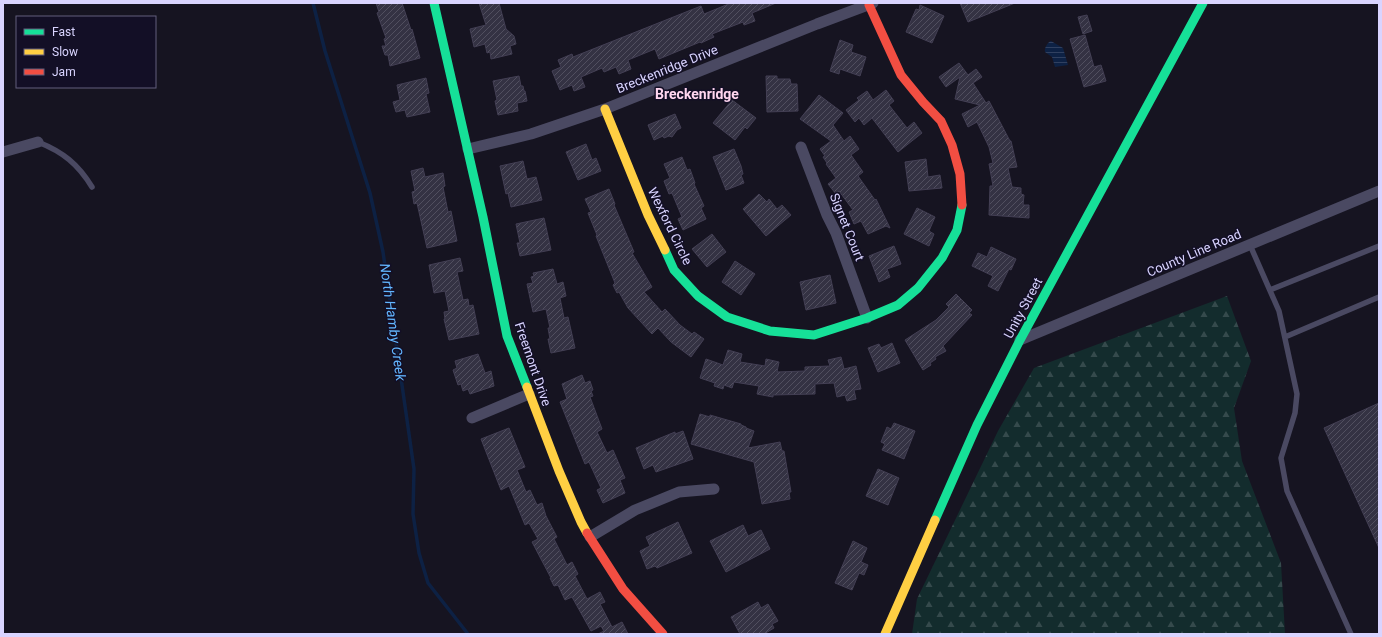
<svg xmlns="http://www.w3.org/2000/svg" width="1382" height="637" font-family="Roboto,sans-serif">
	<style>
		.forest { fill: url(#forest-firs) }
		.water { fill: url(#water-rules) }
		.lines { fill: none; stroke-linecap: round; stroke-linejoin: round }
		.stream { stroke: #0d2144; stroke-width: 3.5 }
		.building { fill: url(#building-hatch); stroke: #433f54 }
		.lane { stroke: #4a4962; stroke-width: 5.5 }
		.street { stroke: #4a4962; stroke-width: 11 }
		.fast { stroke: #16e098; stroke-width: 9 }
		.slow { stroke: #ffcf43; stroke-width: 9 }
		.jam { stroke: #f24e42; stroke-width: 9 }
		.labels { text-anchor: middle; dominant-baseline: central; stroke-width: 3; stroke-linejoin: round; paint-order: stroke }
		.street-label { font-size: 13px; fill: #d9d4ff; stroke: #130f26 }
		.neighbourhood-label { font-size: 14px; font-weight: bold; fill: #ffd6f0; stroke: #130f26 }
		.water-label { font-size: 14px; font-style: italic; fill: #62b6ff; stroke: #130f26 }
	</style>
	<defs>
		<pattern id="forest-firs" width="22" height="20" patternUnits="userSpaceOnUse"><rect width="22" height="20" fill="#132c2d"/><path d="M5 1l3.5 6h-7zM16 11l3.5 6h-7z" fill="#354a4c"/></pattern>
		<pattern id="water-rules" width="6" height="5" patternUnits="userSpaceOnUse"><rect width="6" height="5" fill="#0d2144"/><path d="M0 2.5h6" fill="none" stroke="#304060"/></pattern>
		<pattern id="building-hatch" width="6" height="6" patternUnits="userSpaceOnUse"><rect width="6" height="6" fill="#343243"/><path d="M-1 1l2-2M0 6l6-6M5 7l2-2" fill="none" stroke="#514f5f"/></pattern>
	</defs>
	<rect width="100%" height="100%" fill="#161421"/>
	<path class="forest" d="M1227,296l24,65 -17,47 8,53 39,102 4,71h-373l5,-35 81,-168 36,-63z"/>
	<path class="water" d="M1051,41l12,7 5,17 -13,2 -3,-10 -7,-5c-1,-4 3,-10 6,-11z"/>
	<g class="lines">
		<path class="stream" d="M313,3l12,48 45,142 13,59 31,217 -1,45 6,39 9,30 40,51"/>
	</g>
	<path class="building" d="M376,3h26l9,27 1,-1 8,29 -30,8 -2,-11h-3l-3,-9h4l-2,-7 2,-1 -9,-25 2,-1z
		M479,3h20l7,26 8,7 2,8 -6,2 2,8 -21,5 -1,-7 -3,1 -2,-9 -11,3 -4,-18 16,-4z
		M731,3h45l-24,10 3,8 -11,4 -1,-3 -31,12 2,3 -13,6 -1,-1 -41,17 -4,-10 -27,11 3,9 -12,5 -3,-7 -12,5 -2,-4 -21,9 4,10 -11,4 -2,-6 -12,5 -8,-19 9,-4 -3,-7 14,-6 1,3 128,-51 3,8z
		M960,3h55l-47,19z
		M920,5l24,11 -12,27 -26,-11 10,-23 3,1z
		M1087,15l5,16 -9,3 -5,-17z
		M1085,35l9,32 7,-2 5,16 -22,6 -14,-48z
		M840,40l13,5 -2,7 15,5 -6,19 -20,-7 -1,5 -9,-3z
		M959,63l9,12 8,-6 6,8 -9,6 13,20 3,-2 21,40h1l6,26 -9,1 4,19 9,1v6l3,1 -1,10h6v13l-40,-3 1,-29h3l-4,-22 4,-1 -4,-16 -12,-25 -9,5 -6,-13 18,-9 -25,-6 5,-22 -14,10 -7,-10z
		M519,76l2,10h2l1,5h1l2,10 -10,2 1,8 -20,4 -3,-14 2,-1 -4,-19z
		M766,76h11v3h13l1,5h6l1,27 -31,1z
		M426,78l3,15 -3,1 4,18 -23,5 -2,-7 -9,2 -3,-10 7,-2 -3,-15z
		M886,90l8,11 -5,4 18,23 7,-6 8,11 -24,19 -26,-34 -8,7 -5,-7 -4,4 -9,-12 13,-10 -2,-2 10,-7 6,9z
		M819,95l24,18 -10,12 11,16 6,-5 9,13 -8,6 12,17 -5,4 17,24 1,-1 14,29 -4,-2 -18,8 -7,-13 -7,3 -5,-12 4,-2 -14,-19 -3,3 -8,-10 8,-6 -10,-14 1,-1 -4,-6 2,-1 -5,-7 11,-8 -31,-22z
		M732,100l24,18 -9,11 -2,-2 -10,13 -22,-17z
		M675,114l6,14 -4,2 -5,7 -3,-1 -5,2 -1,-2 -9,4 -6,-15z
		M586,144l6,16 4,-2 5,13 -23,9 -12,-28z
		M734,149l7,17 2,8 -2,1 3,8 -18,7 -13,-33z
		M682,157l5,13 3,-1 5,14 -1,1 10,22 -3,2 5,11 -23,11 -5,-11 4,-2 -10,-24 -3,1 -5,-13 6,-3 -6,-14z
		M926,159l2,18 12,-2 2,13 -33,3 -4,-29z
		M523,161l4,18 9,-2 6,23 -31,7 -3,-14 -2,1 -6,-28z
		M423,168l2,9 18,-4 2,13 -2,1 5,25 3,-1 6,30 -30,7 -10,-45 -3,1 -2,-12 3,-1 -4,-20z
		M609,189l6,15 -1,1 20,47 -2,1 20,34 -8,5 18,20 3,-3 15,16 12,9 2,-2 10,7 -13,18 -20,-15 -13,-14 -6,6 -24,-26 -9,-16 -2,1 -4,-8 2,-2 -19,-47 1,-1 -9,-22 3,-1 -6,-13z
		M759,194l8,8 2,-3 8,10 5,-4 9,10 -25,21 -23,-27z
		M917,208l18,9 -6,14 5,3 -5,12 -25,-12z
		M544,218l7,32 -31,6 -3,-13h3l-4,-19z
		M712,234l14,18 -19,15 -15,-18z
		M894,246l7,18 -14,5 3,8 -11,5 -10,-26z
		M991,247l25,12 -5,11 -2,-1 -11,22 -10,-5 5,-10 -21,-10 6,-13 9,4z
		M460,258l3,13 -6,1 6,28 5,-1 1,7 4,-1 6,29 -30,6 -5,-21h1l-1,-7 5,-1 -4,-20 -11,2 -5,-28z
		M735,261l20,13 -14,21 -19,-13z
		M553,269l4,15 6,-2 3,14 -6,2 4,20 4,-1 7,31 -24,5 -3,-14h2l-2,-11h2l-4,-19 -13,3 -6,-28 6,-1 -2,-6 3,-1 -1,-3z
		M830,275l6,28 -30,7 -6,-28z
		M956,294l16,16 -3,3 3,2 -29,31 3,5 -11,6 1,2 -6,4 1,2 -8,5 -18,-30 31,-20 13,-13 -3,-3z
		M892,343l8,20 -22,9 -10,-24 11,-4 2,4z
		M728,350l14,4 -2,8 25,4 1,-7 13,3 -2,10 28,-1v-4l25,-1 -2,-6 13,-3 3,12 12,-3 5,23 -7,1 2,9 -9,2 -2,-6 -8,2 -3,-14 -19,1v10l-42,1v2l-16,-3 2,-8 -25,-4 -2,6 -8,-3 -1,4 -9,-3 1,-3 -15,-5 6,-19 17,6z
		M478,354l7,19 6,-2 3,15 -24,8 -2,-5 -5,2 -2,-7 -3,1 -5,-15 4,-2 -2,-7z
		M582,375l3,8 5,-2 3,9 -2,1 2,5 -3,1 12,32 -5,3 10,21 6,-3 12,28 -5,2 5,13 -22,10 -6,-13 4,-2 -12,-26 -4,2 -25,-62 7,-3 -5,-15z
		M1379,403v145l-55,-120z
		M700,414l10,3v-2l31,9v1l5,2v1l8,3 -6,17 32,-6 2,9h2l7,41h-2l1,7 -28,5 -8,-42 -63,-18z
		M894,423l21,8 -11,28 -22,-9 3,-6 -4,-2 6,-15 4,2z
		M509,428l16,39 -8,3 9,22 4,-2 7,15 5,-2 4,13 11,21 -3,2 13,26 5,-3 6,12 -3,2 12,23 13,-7 5,10 -5,2 12,23 10,-5 6,12h-30l6,-3 -3,-5 -10,5 -19,-34 -7,3 -7,-15 -4,1 -4,-8h1l-19,-36 6,-3 -9,-16 -4,2 -16,-39 -8,4 -20,-51z
		M683,431l10,28 -37,13 -3,-7 -9,4 -8,-21 39,-16v2z
		M878,469l21,9 -11,27 -22,-9z
		M678,522l14,31 -35,15 -2,-2 -8,3 -7,-18 10,-5 -4,-9z
		M743,525l5,11 13,-6 9,19 -44,23 -16,-31z
		M853,541l14,7 -6,14 7,3 -4,10 -5,-2 -7,17 -17,-7z
		M758,602l3,6 7,-4 10,17 -6,3 2,4 -10,6h-24l-9,-17z"/>
	<g class="lines">
		<path class="lane" d="M38,142c25,10 40,22 54,45
			M1250,245l29,66 18,83 -2,19 -14,45 6,33 64,143
			M1270,290l109,-44
			M1285,337l94,-40"/>
		<path class="street" d="M801,147l26,68 9,18 31,85
			M468,149l63,-15 74,-25 212,-85 56,-21
			M3,152l35,-10
			M1020,340l359,-149
			M472,418l57,-24
			M590,537l45,-27 44,-18 35,-3"/>
		<path class="fast" d="M434,3l49,214 24,119 20,51
			M665,250l9,20 24,26 29,21 43,14 44,4 53,-17 31,-13 20,-17 24,-30 15,-28 5,-25
			M935,520l42,-95 43,-85 183,-337"/>
		<path class="slow" d="M605,109l43,106 17,35
			M527,387l32,84 22,51 6,11
			M885,634l50,-114"/>
		<path class="jam" d="M869,5l32,70 22,27 18,19 11,24 8,29 2,31
			M587,533l36,56 40,45"/>
	</g>
	<g class="labels">
		<g class="street-label">
			<text transform="translate(667 69) rotate(-22)">Breckenridge Drive</text>
			<text transform="translate(670 226) rotate(64)">Wexford Circle</text>
			<text transform="translate(847 227) rotate(68)">Signet Court</text>
			<text transform="translate(1194 253) rotate(-23)">County Line Road</text>
			<text transform="translate(1023 308) rotate(-62)">Unity Street</text>
			<text transform="translate(533 364) rotate(71)">Freemont Drive</text>
		</g>
		<g class="neighbourhood-label">
			<text x="697" y="94">Breckenridge</text>
		</g>
		<g class="water-label">
			<text transform="translate(393 322) rotate(82)">North Hamby Creek</text>
		</g>
	</g>
	<rect width="1382" height="637" fill="none" stroke="#d9d4ff" stroke-width="8"/>
	<rect x="16" y="16" width="140" height="72" fill="#130f26" stroke="#625e7d"/>
	<rect x="24" y="29" width="20" height="6" fill="#16e098" stroke="#625e7d"/>
	<text x="52" y="36" font-size="12" fill="#d9d4ff">Fast</text>
	<rect x="24" y="49" width="20" height="6" fill="#ffcf43" stroke="#625e7d"/>
	<text x="52" y="56" font-size="12" fill="#d9d4ff">Slow</text>
	<rect x="24" y="69" width="20" height="6" fill="#f24e42" stroke="#625e7d"/>
	<text x="52" y="76" font-size="12" fill="#d9d4ff">Jam</text>
</svg>
